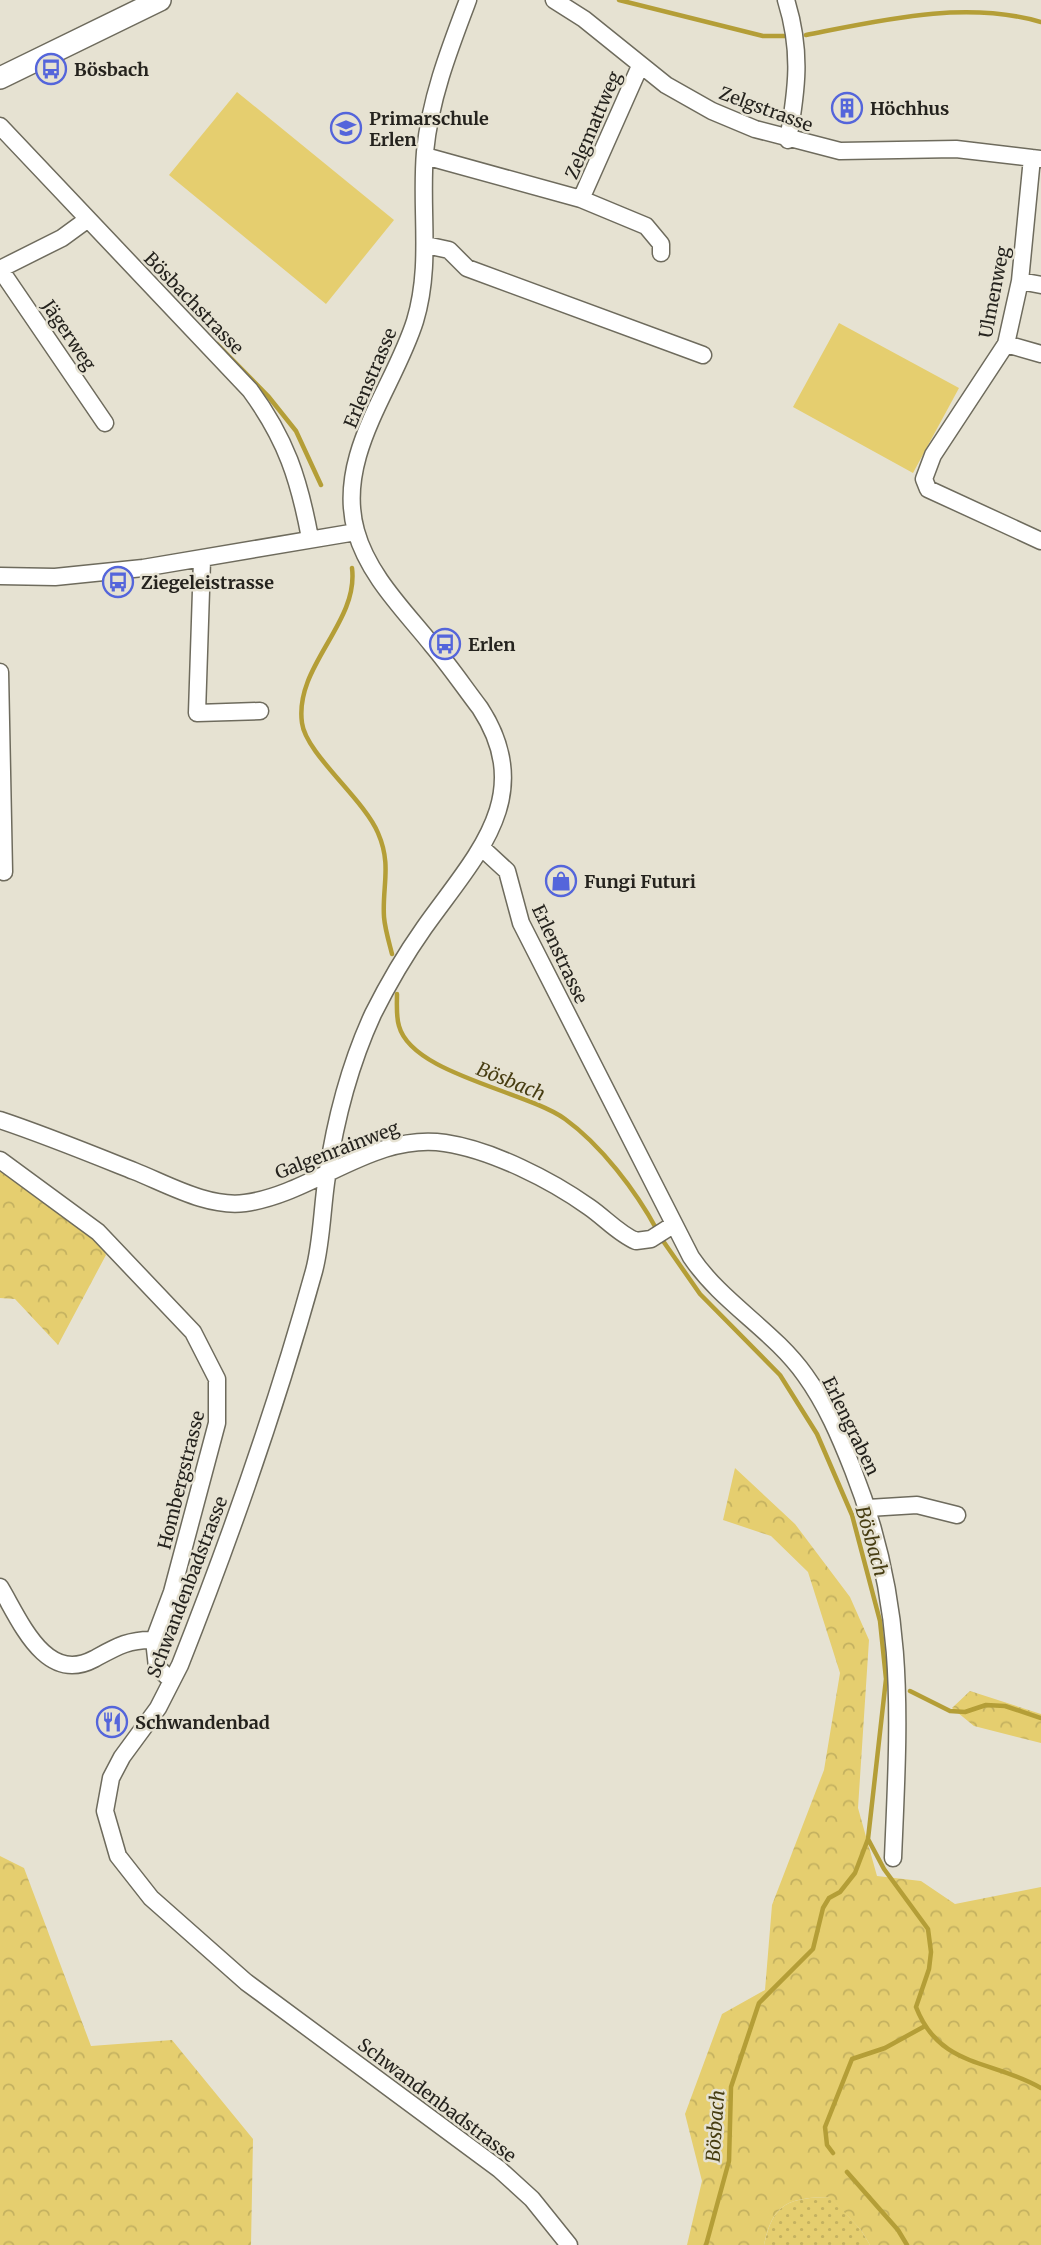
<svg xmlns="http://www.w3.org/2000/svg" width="1041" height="2245" font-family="Merriweather,serif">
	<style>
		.grass { fill: url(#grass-dots) }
		.forest { fill: url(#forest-crowns) }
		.garden { fill: #e5ce6f }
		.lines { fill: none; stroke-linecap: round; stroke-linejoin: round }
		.stream { stroke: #b49e37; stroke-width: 4.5 }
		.minor-casing { stroke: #6e6b5d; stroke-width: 19 }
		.major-casing { stroke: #6e6b5d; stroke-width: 24 }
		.minor { stroke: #fff; stroke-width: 16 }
		.major { stroke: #fff; stroke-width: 21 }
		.labels { text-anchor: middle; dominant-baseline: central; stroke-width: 5; stroke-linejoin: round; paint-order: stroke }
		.poi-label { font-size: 18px; font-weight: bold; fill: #25231e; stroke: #e6e2d2; text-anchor: start }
		.street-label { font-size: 18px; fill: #25231e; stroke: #e6e2d2 }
		.water-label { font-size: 19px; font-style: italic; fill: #473d12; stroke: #e6e2d2 }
	</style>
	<defs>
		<pattern id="grass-dots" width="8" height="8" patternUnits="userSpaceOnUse" patternTransform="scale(1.75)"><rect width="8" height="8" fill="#e5ce6f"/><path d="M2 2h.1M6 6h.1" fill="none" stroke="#c4b160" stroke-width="1.8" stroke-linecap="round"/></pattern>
		<pattern id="forest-crowns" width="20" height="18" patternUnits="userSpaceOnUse" patternTransform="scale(1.75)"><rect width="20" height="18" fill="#e5ce6f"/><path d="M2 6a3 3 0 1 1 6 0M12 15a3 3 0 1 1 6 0" fill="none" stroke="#c4b160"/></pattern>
	</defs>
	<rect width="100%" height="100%" fill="#e6e2d2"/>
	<path class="grass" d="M831,2197l30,33 9,15h-106c9,-43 25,-47 67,-48z"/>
	<path class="forest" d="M0,1168l97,70 9,17 -48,90 -43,-46 -15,-1z
		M735,1468l60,56 55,73 19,43 -11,168 19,68 44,5 34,23 86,-17v358h-171l-9,-15 -31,-33c-41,1 -57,5 -66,48h-77l15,-64 -17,-67 37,-100 43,-24 7,-85 52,-135 16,-97 -32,-101 -37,-36 -48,-16z
		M970,1691l71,23v29l-67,-17 -22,-18z
		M0,1856l24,12 67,178 81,-6 81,99 -2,106h-251z"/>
	<path class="garden" d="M237,92l157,128 -68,84 -157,-129z
		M839,323l120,65 -46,85 -120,-66z"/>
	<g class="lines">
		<path class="stream" d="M619,0l144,36h22
			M806,35c76,-15 159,-35 235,-13
			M217,344l51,52 28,35 25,54
			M352,568c7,55 -58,98 -50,155 4,31 62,76 76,110 14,32 4,53 6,84 1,12 5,25 8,37
			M397,994c0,10 -1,23 2,32 13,48 127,65 166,93 36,26 71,72 92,111
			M661,1238l39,56 80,81 37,59 35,81 28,106 6,58 -18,160 -13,34 -15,19 -11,6 -6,10 -10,41 -54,54 -28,84 -2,74 -23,84
			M910,1691l40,20 15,1 21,-7 19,1 36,12
			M868,1839l16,30 44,60 3,23 -2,17 -13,38c24,62 76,52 125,81
			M833,2153l-6,-8 -2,-18 27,-68 33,-11 40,-22
			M847,2172l51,58 9,15"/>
		<g class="minor-casing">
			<path id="minor" d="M468,0c-19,50 -38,99 -43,152 -5,58 7,113 -10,169 -21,67 -80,135 -59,210 12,44 48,79 76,114 17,20 32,42 48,63 58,89 -6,149 -56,220 -19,27 -36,56 -51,86 -23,50 -38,108 -46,162 -5,31 -5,65 -13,95 -37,134 -83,265 -134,394l-22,43 -36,49 -11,21 -6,33 13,45 33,42 95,84 253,187 33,30 37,46
				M554,0l30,19 82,66 46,26 43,18 85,22 116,-2 85,10
				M786,0c16,51 11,89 2,140
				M0,126l250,264c36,49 49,89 60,148
				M425,156l156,43 59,-133
				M1032,158l-12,123 -14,63 -73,111 -9,24 4,10 113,52
				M581,199l65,27 15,18v9
				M426,245l23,5 18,18 236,87
				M0,269l105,154
				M0,269l62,-31 26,-19
				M1020,281l21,4
				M1006,344l35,10
				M202,560l-5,153 63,-2
				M0,576l55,1 88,-9 213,-36
				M0,672l4,200
				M482,848l25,23 14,52 170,334c31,46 82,73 114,118 21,29 35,62 48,95 54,137 46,245 40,388
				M0,1120c45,15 89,33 134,51 33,13 74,37 111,32 68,-9 128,-71 200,-60 47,7 106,37 144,64 16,11 30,27 47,34l15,-2 22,-14
				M0,1160l98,72 95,100 24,47v44l-45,169 -18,48 3,27 15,14
				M868,1508l49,-3 40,10
				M0,1587c20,33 45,98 94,72 22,-12 35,-20 60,-19"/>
		</g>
		<g class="major-casing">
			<path id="major" d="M0,78l160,-78"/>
		</g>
		<use href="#minor" class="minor"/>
		<use href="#major" class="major"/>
	</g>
	<defs>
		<g id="bus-ring" transform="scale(1.575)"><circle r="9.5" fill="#e6e2d2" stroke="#5465db" stroke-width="1.5"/><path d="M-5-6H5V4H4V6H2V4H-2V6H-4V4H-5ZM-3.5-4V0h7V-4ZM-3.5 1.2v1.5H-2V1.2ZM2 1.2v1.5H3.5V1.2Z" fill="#5465db"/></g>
		<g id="building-ring" transform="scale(1.575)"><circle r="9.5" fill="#e6e2d2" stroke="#5465db" stroke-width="1.5"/><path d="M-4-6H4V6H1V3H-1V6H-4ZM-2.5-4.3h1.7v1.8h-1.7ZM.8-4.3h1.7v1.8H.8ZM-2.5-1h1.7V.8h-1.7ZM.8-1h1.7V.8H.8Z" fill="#5465db"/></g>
		<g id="school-ring" transform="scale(1.575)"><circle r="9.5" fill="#e6e2d2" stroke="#5465db" stroke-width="1.5"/><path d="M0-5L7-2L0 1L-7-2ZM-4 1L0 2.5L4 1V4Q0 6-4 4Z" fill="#5465db"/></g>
		<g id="shop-ring" transform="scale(1.575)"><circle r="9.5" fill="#e6e2d2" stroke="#5465db" stroke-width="1.5"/><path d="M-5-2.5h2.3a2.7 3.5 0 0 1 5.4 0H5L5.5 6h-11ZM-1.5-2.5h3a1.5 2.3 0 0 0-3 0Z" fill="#5465db"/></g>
		<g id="restaurant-ring" transform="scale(1.575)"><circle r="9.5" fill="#e6e2d2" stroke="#5465db" stroke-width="1.5"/><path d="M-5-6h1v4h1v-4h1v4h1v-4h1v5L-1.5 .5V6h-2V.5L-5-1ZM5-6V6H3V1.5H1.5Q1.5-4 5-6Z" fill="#5465db"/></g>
	</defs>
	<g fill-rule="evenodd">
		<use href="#bus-ring" x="51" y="69"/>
		<use href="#building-ring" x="847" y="108"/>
		<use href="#school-ring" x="346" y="128"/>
		<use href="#bus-ring" x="118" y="582"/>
		<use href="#bus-ring" x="445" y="644"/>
		<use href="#shop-ring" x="561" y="881"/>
		<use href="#restaurant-ring" x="112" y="1722"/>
	</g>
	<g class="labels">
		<g class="poi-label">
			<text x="74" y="69">Bösbach</text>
			<text x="870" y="108">Höchhus</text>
			<text x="369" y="118">Primarschule<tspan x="369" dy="21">Erlen</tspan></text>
			<text x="141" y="582">Ziegeleistrasse</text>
			<text x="468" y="644">Erlen</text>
			<text x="584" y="881">Fungi Futuri</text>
			<text x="135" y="1722">Schwandenbad</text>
		</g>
		<g class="street-label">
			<text transform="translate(766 109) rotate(20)">Zelgstrasse</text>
			<text transform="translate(593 125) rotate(-67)">Zelgmattweg</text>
			<text transform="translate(994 292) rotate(-79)">Ulmenweg</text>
			<text transform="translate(194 303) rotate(46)">Bösbachstrasse</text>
			<text transform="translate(69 335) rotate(56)">Jägerweg</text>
			<text transform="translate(370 378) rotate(-67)">Erlenstrasse</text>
			<text transform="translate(560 954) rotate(65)">Erlenstrasse</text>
			<text transform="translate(337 1150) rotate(-21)">Galgenrainweg</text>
			<text transform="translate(851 1426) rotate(64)">Erlengraben</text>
			<text transform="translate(181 1480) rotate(-76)">Hombergstrasse</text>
			<text transform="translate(187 1587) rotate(-69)">Schwandenbadstrasse</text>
			<text transform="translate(437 2100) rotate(37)">Schwandenbadstrasse</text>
		</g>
		<g class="water-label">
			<text transform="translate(511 1081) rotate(22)">Bösbach</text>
			<text transform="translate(872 1541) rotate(74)">Bösbach</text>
			<text transform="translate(715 2126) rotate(-86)">Bösbach</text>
		</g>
	</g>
</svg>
